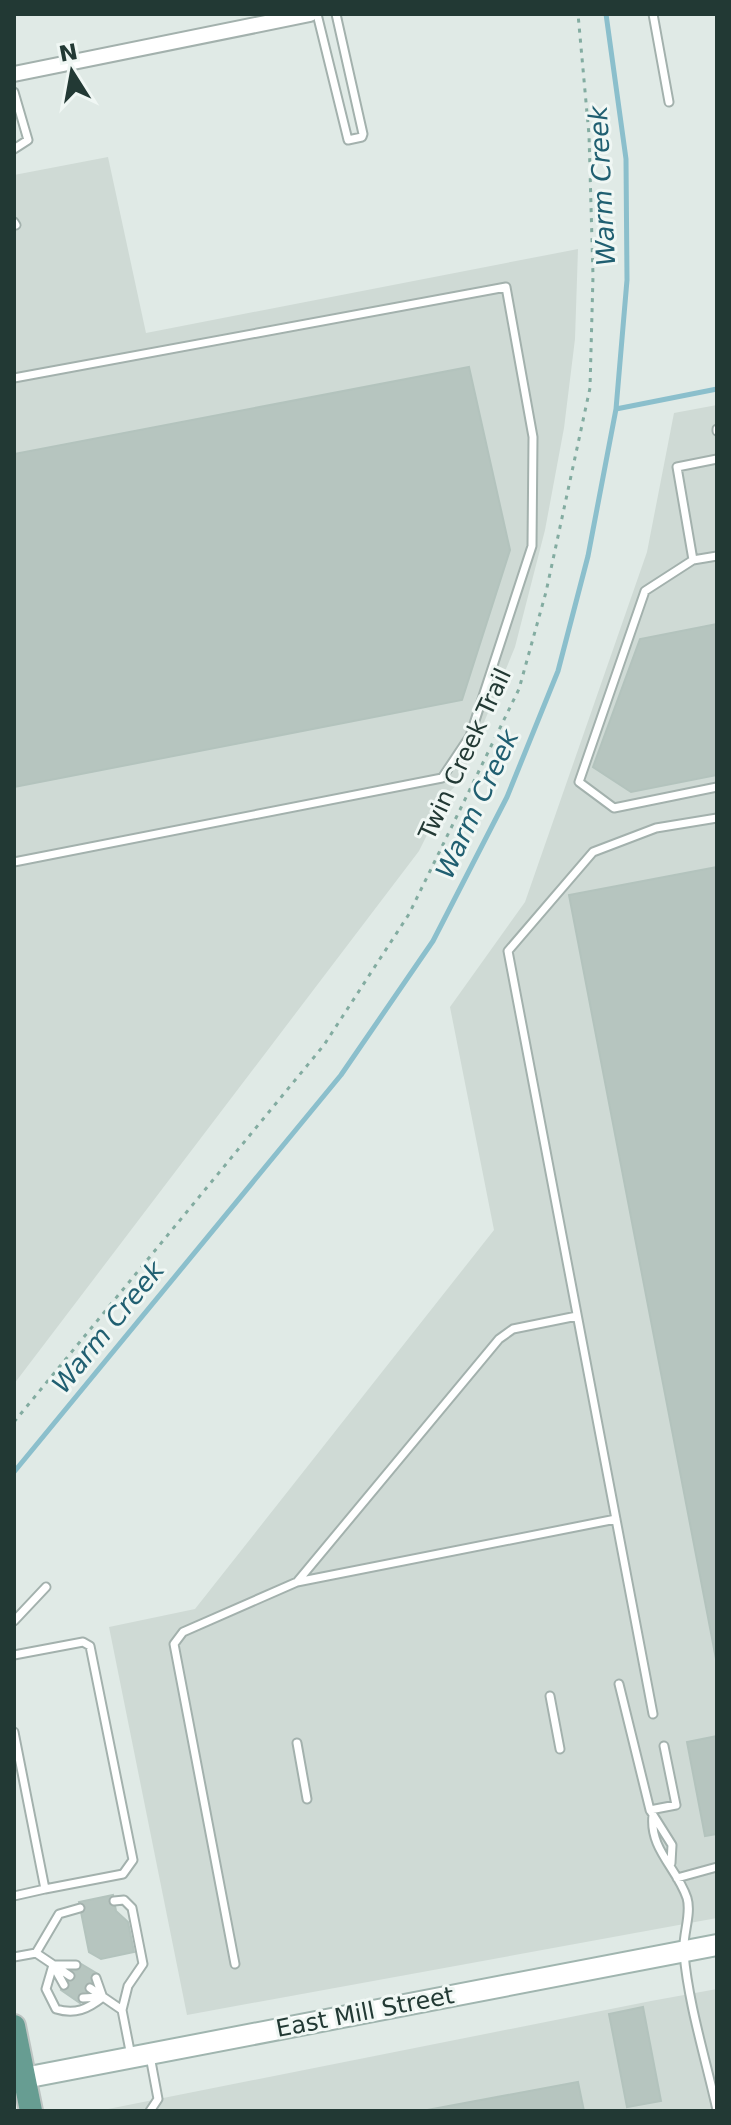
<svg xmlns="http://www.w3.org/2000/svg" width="731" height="2125" font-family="'DejaVu Sans',sans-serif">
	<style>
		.built { fill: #cfdad5 }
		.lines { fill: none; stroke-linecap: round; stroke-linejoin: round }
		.stream { stroke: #8bbfcc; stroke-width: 5 }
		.building { fill: #b6c5bf; stroke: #b3c3bd; stroke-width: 2 }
		.service-casing { stroke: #a3b1ad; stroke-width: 11 }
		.minor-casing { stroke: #a3b1ad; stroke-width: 18 }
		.secondary-casing { stroke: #a0b5af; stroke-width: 24 }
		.primary-casing { stroke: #bdc4c2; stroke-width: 26 }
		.path { stroke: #83aca1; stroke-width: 3; stroke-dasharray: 4 6; stroke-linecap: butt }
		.service { stroke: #fff; stroke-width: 7 }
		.minor { stroke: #fff; stroke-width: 14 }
		.secondary { stroke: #fff; stroke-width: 20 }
		.primary { stroke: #679d92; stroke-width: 22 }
		.labels { text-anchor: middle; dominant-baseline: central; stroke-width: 6; stroke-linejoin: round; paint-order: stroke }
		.street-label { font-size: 24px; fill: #223934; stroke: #f0f7f4 }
		.water-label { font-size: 26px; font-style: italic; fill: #205f71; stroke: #f0f7f4 }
	</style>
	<rect width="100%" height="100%" fill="#e0eae6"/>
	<path class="built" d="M108,157l38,176 432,-84 -3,90 -11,89 -19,102 -30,117 -56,136 -11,10 -29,58 -405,533v-1209z
		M717,405v1513l-530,97 -78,-388 86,-18 299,-379 -44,-223 75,-105 122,-350 27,-139z
		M717,1989v122h-619l553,-110z"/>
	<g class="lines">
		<path class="stream" d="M616,409l101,-20
			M14,1472l327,-397 92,-134 74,-144 51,-126 30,-115 28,-147 11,-129 -1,-121 -20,-145"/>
	</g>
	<path class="building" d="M469,367l41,183 -48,150 -448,87v-333z
		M717,624v151l-86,17 -38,-25 47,-128z
		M717,867v797l-148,-769z
		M717,1736v98l-12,2 -18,-94z
		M113,1895l3,16 12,11 6,30 -33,7 -12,-7 -10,-50z
		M78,1962l20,12 -18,29 -19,-13z
		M643,2007l18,94 -34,6 -18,-93z
		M578,2082l6,29h-162z"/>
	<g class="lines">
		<g class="service-casing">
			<path id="service" d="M317,14l31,126 14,-3 1,-3 -27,-120
				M653,14l16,88
				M14,92l14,48 -14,9
				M14,222l2,3
				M14,378l492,-91 27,150 -1,109 -62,190 -28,42 -428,84
				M717,429v2
				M717,556l-24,4 -48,31 -66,191 35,26 103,-21
				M693,560l-16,-93 40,-8
				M297,1582l319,-63
				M14,1621l32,-34
				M14,1655l69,-13 7,4 43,214 -10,14 -78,15
				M619,1684l31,126 22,35 -1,18
				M550,1696l10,53
				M653,1714l-145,-763 85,-99 63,-24 61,-10
				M14,1732l31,157 -31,7
				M297,1743l10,56
				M650,1810l26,-5 -12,-59
				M653,1815c-4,34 24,53 34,83 5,16 -5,38 -3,55 4,50 22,107 33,157
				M677,1878l40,-11
				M114,1901l10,-1 8,8 11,56 -15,22 -6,24 9,46
				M36,1953l23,-39 21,-6
				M14,1957l22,-4 34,23
				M235,1964l-61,-320 9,-12 114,-50 202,-243 14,-10 64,-13
				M53,1965l-7,24 10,20c19,6 32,0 47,-12
				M54,1965h22
				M54,1967l10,18
				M96,1978l6,17
				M90,1988l32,22
				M83,1998l17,-1
				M150,2111l8,-12 -8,-43"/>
		</g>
		<g class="minor-casing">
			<path id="minor" d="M14,74l296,-60"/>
		</g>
		<g class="secondary-casing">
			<path id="secondary" d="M14,2080l703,-135"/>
		</g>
		<g class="primary-casing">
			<path id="primary" d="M14,2026l17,85"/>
		</g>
		<path class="path" d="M14,1422l310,-377 85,-131 110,-225 27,-97 44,-204 3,-112 -4,-141 -11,-121"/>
		<use href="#service" class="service"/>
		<use href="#minor" class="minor"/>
		<use href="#secondary" class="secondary"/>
		<use href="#primary" class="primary"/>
	</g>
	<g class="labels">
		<g class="street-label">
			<text transform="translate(465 754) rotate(-65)">Twin Creek Trail</text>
			<text transform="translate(365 2012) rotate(-11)">East Mill Street</text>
		</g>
		<g class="water-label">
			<text transform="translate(602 186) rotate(-93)">Warm Creek</text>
			<text transform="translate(477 804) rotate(-65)">Warm Creek</text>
			<text transform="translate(108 1327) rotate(-51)">Warm Creek</text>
		</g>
	</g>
	<rect width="731" height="2125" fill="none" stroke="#223934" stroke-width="32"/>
	<g transform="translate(72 72) rotate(349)" stroke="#f0f7f4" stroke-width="6" paint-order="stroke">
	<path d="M0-6L14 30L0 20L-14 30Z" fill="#223934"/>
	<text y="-12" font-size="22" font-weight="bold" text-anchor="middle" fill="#223934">N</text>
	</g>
</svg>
